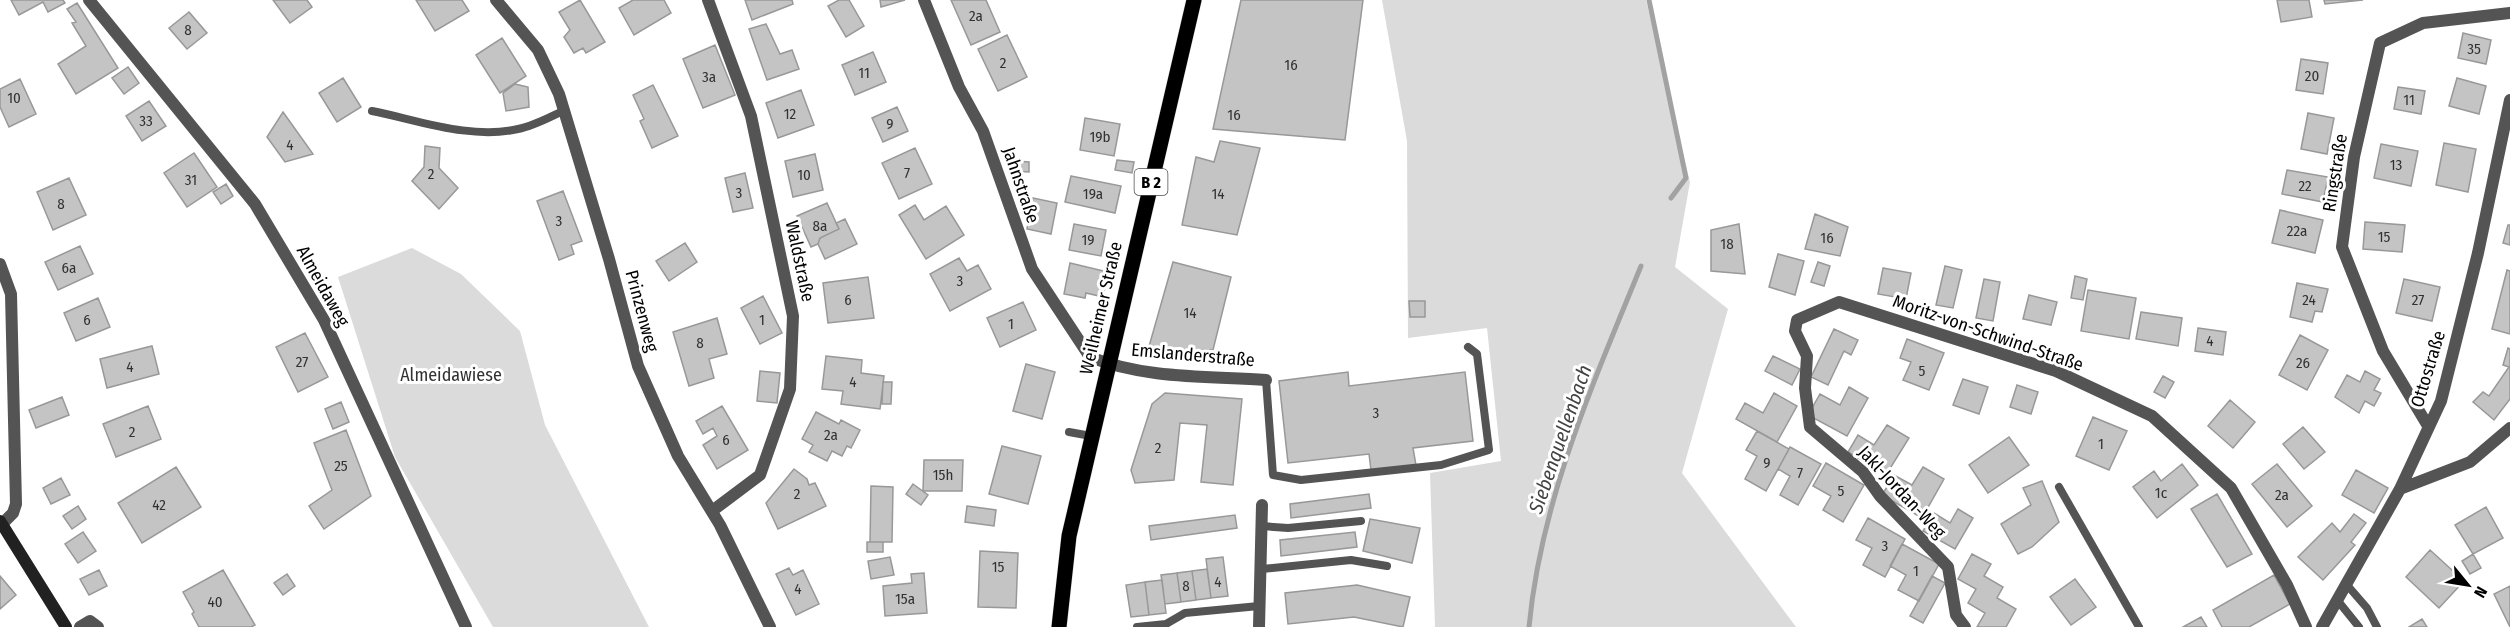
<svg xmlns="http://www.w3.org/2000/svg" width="2510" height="627" font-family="'Fira Sans Condensed',sans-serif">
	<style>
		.green { fill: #dbdbdb }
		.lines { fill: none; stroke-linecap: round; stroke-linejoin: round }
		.stream { stroke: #a2a2a2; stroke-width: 5 }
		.building { fill: #c4c4c4; stroke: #989898; stroke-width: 1.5 }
		.primary-casing { stroke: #dbdbdb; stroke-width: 16 }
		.service { stroke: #545454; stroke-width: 8 }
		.minor { stroke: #545454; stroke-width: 12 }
		.secondary { stroke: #212121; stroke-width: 12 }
		.primary { stroke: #000; stroke-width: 15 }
		.labels { text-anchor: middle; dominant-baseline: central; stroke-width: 6; stroke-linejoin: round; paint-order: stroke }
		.number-label { font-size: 15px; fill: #313131 }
		.shield { fill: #fff; stroke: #4c4c4c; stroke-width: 1.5 }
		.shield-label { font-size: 16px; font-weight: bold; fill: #000 }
		.street-label { font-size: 18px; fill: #000; stroke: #fff }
		.park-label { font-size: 18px; fill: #323232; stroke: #fff }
		.water-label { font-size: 20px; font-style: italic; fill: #434343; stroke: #fff }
	</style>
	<rect width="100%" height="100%" fill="#fff"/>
	<path class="green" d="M1382,0h264l44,182 -15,85 53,42 -46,164 114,154h-361l-5,-154 71,-12 -14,-133 -79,10 -1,-197z
		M412,248l49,26 59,57 25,94 104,202h-156l-98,-170 -57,-180z"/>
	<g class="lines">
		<path class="stream" d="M1649,0l37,178 -15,20
			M1529,627c12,-128 64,-243 112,-361"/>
	</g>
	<path class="building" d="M11,0h52l2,3 -17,9 -5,-10 -24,13z
		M273,0h34l5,7 -22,16z
		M416,0h46l7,11 -34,20z
		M580,0l25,42 -19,11 -3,-5 -9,5 -10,-16 6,-7 -11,-18z
		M633,0h31l7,13 -37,22 -15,-27z
		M745,0h47l1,4 -41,16z
		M839,0h10l15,26 -18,11 -18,-31z
		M880,0h25l-24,7z
		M951,0h35l14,32 -29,13z
		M1241,0h122l-18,140 -132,-11z
		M2277,0h32l3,17 -31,5z
		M2324,0h39l-38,4z
		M77,3l41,65 -42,26 -18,-30 28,-18 -14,-23 4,-1 -9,-13z
		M189,12l18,21 -20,16 -18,-21z
		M766,24l14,30 12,-4 7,19 -32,11 -18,-51z
		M2463,33l28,7 -5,24 -28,-6z
		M1007,35l20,42 -29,14 -20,-42z
		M502,38l24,38 -26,17 -24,-38z
		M715,45l20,50 -32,13 -20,-49z
		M873,52l13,30 -31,13 -13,-30z
		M2301,59l27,4 -5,31 -27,-4z
		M128,67l11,16 -15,11 -12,-16z
		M343,78l18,29 -24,15 -18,-29z
		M2457,78l29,8 -7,28 -30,-8z
		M20,79l16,35 -27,13 -9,-20v-18z
		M515,84l13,3 1,20 -23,4 -3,-18z
		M653,85l25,51 -26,12 -12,-27 4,-2 -11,-24z
		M2398,87l27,4 -4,23 -27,-5z
		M801,90l13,35 -36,13 -12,-35z
		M149,101l17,25 -24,15 -16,-25z
		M897,107l11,24 -25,11 -11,-24z
		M283,112l30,42 -28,8 -18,-25z
		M2308,113l26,5 -7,36 -26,-5z
		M1085,118l35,6 -6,32 -34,-6z
		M1220,141l40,7 -23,87 -55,-10 14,-68 18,5z
		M2444,143l32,6 -8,43 -32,-7z
		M2381,144l37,7 -7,35 -37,-8z
		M425,146l15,2 -1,20 19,20 -19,21 -27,-28 12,-14z
		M915,148l17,36 -33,15 -17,-36z
		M194,153l23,34 -30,20 -23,-34z
		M815,154l8,36 -30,7 -8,-36z
		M1117,160l17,2 -2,11 -17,-3z
		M1015,161l14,1v10l-15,-1z
		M2287,170l41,7 -5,25 -41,-8z
		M745,173l8,35 -20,4 -8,-34z
		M1071,176l50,10 -6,27 -50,-11z
		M69,178l17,37 -33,15 -16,-38z
		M226,184l7,12 -12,8 -8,-12z
		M563,191l19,50 -11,4 3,9 -15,6 -22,-59z
		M1033,198l24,5 -6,31 -24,-5z
		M827,203l12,26 -19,9 -2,6 -7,3 -14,-31z
		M915,205l9,15 22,-14 18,29 -38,24 -27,-44z
		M2280,210l43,10 -8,33 -43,-10z
		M1815,214l33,13 -8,29 -35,-7z
		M845,219l12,25 -32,15 -7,-15 2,-6 19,-9 -3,-6z
		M2365,222l40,3 -3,27 -39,-3z
		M1074,224l32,6 -5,26 -32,-6z
		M1739,224l6,50 -34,-3v-41z
		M2508,225h2v20l-7,-2z
		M685,243l12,19 -28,19 -13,-20z
		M80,246l13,28 -35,16 -13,-28z
		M1778,254l26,7 -9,34 -26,-8z
		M959,258l8,13 11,-6 13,24 -41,22 -20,-37z
		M1173,262l58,15 -18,73h-65z
		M1818,262l12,4 -6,20 -13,-4z
		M1070,263l38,9 -5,25 -17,-4 -1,5 -21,-4z
		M1945,266l17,4 -9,38 -17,-3z
		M1883,268l28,5 -5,26 -28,-5z
		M2507,270l3,1v63l-18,-5z
		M2075,276l12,3 -4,21 -12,-2z
		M868,277l6,41 -46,5 -5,-40z
		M1984,279l16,3 -7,39 -17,-3z
		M2404,279l36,8 -8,34 -36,-8z
		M2297,283l31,6 -6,23 -7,-1 -3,11 -22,-5z
		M2088,290l48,8 -7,41 -48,-8z
		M2029,295l28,7 -6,23 -28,-6z
		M763,296l19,37 -22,11 -19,-36z
		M98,298l12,29 -34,14 -12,-28z
		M1409,301h16v16h-15z
		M1023,302l13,28 -36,17 -13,-29z
		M2141,312l41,6 -4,28 -42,-7z
		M717,318l10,36 -18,5 5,19 -25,8 -16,-54z
		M2198,328l28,4 -3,23 -28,-4z
		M1834,329l24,11 -7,15 -7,-4 -16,34 -17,-8z
		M305,333l23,44 -30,15 -22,-45z
		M2300,335l28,15 -21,40 -28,-15z
		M1907,339l37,14 -15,37 -26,-10 8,-18 -11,-4z
		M152,346l7,28 -52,14 -7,-29z
		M2508,348l2,1v50l-16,21 -21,-18 10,-10 6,4 20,-29 -6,-2z
		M826,356l36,4 -1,13 23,3 -4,33 -39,-5 2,-13 -21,-2z
		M1773,356l27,13 -8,16 -27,-14z
		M1026,364l29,8 -13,47 -29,-8z
		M760,371l20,2 -3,30 -20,-2z
		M2365,371l15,8 -6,11 7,3 -7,13 -9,-5 -6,12 -24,-16 12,-22 13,7z
		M1348,372l1,14 116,-14 8,69 -60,7 3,17 -45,5 -2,-16 -81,9 -9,-82z
		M2163,376l11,6 -9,16 -11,-6z
		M1963,379l25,8 -9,27 -26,-9z
		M883,382h9l-1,22h-9z
		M2017,385l21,7 -7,22 -21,-7z
		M1849,387l19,11 -21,38 -39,-21 12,-21 20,11z
		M1165,393l77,6 -9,86 -32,-3 6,-57 -27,-2 -6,57 -39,3 -4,-13 21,-66z
		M1774,393l23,13 -20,36 -41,-23 9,-16 18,10z
		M62,397l7,18 -33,13 -7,-18z
		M2230,400l25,22 -22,26 -25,-22z
		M341,402l8,20 -16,7 -8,-20z
		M148,406l13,33 -45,18 -13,-33z
		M722,406l26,44 -31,19 -14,-24 14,-9 -4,-8 -10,6 -7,-13z
		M816,412l23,12 2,-4 19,10 -9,18 -4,-2 -5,10 -10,-5 -5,10 -18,-9 4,-7 -11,-6z
		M2093,417l34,14 -18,39 -33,-14z
		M1887,425l22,13 -23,37 -38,-23 10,-17 16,10z
		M2303,427l22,25 -21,17 -21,-25z
		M346,430l25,66 -47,33 -15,-23 23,-16 -18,-47z
		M1757,431l32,18 -23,42 -21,-12 12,-23 -11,-6z
		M2009,437l20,28 -41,28 -19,-28z
		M1002,446l39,10 -13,48 -39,-10z
		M1790,447l31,17 -23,41 -18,-10 10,-19 -12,-7z
		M924,460h39l-1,31h-39z
		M1826,463l38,22 -21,37 -20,-12 8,-14 -18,-10z
		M2182,464l16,21 -41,33 -24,-31 21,-16 7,10z
		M2277,464l35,42 -25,21 -35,-43z
		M176,467l25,40 -59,36 -24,-40z
		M1923,467l21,12 -22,39 -40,-23 12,-20 18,10z
		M794,469l13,10 2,6 6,-2 11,23 -48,23 -12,-26z
		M2356,470l32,18 -14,25 -32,-18z
		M61,478l9,17 -19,9 -8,-16z
		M2042,481l17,41 -27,25 -14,7 -17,-30 30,-19 -8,-17z
		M913,484l15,11 -7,10 -15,-11z
		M871,486l22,1 -1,55h-22z
		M1369,494l2,14 -80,10 -1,-14z
		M2217,494l35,60 -25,13 -36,-58z
		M78,506l8,13 -14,10 -9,-13z
		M967,506l29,4 -2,16 -29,-4z
		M2486,507l17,31 -30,16 -18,-29z
		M1958,509l15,9 -18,31 -32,-18 11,-18 16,10z
		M2354,514l12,9 -15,19 4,3 -32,35 -25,-23 34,-34 8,9z
		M1235,515l2,13 -86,12 -2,-14z
		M1868,518l37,21 -20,38 -22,-12 9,-17 -16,-8z
		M1370,519l50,9 -8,35 -49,-12z
		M83,532l13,19 -18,12 -13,-19z
		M1355,532l2,15 -76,9 -1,-16z
		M867,542h16v10h-16z
		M1902,544l37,20 -20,37 -21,-11 8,-15 -16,-9z
		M2430,550l34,31 -25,27 -33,-31z
		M980,551l38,2 -2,55 -38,-1z
		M1972,554l19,10 -7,12 19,11 -6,11 19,11 -10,18h-29l8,-14 -17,-10 8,-14 -18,-10z
		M2473,554l8,14 -11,6 -8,-13z
		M890,557l4,18 -23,4 -3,-18z
		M1223,557l5,39 -17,2 -5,-39z
		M789,568l4,7 10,-5 16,34 -23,11 -20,-41z
		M1207,569l4,29 -15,2 -4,-29z
		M99,570l8,16 -18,9 -9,-16z
		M223,570l32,55 -4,2h-52l-7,-13 2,-2 -11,-20z
		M1192,571l4,29 -15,2 -4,-29z
		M924,573l3,40 -42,3 -2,-30 29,-3 -1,-9z
		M1177,573l4,29 -16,2 -4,-29z
		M287,574l8,12 -12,9 -9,-12z
		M2274,575l16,29 -41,23h-27l-9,-17z
		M0,576l16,19 -16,14z
		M1932,576l13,7 -22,40 -13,-7z
		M2075,579l21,28 -25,18 -21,-28z
		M1162,580l4,33 -17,2 -4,-33z
		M1145,582l4,33 -18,2 -5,-32z
		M1357,585l53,12 -7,30 -49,-10 -66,7 -3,-31z
		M2510,586v41l-16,-33z
		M2201,617l6,10h-24z
		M2422,619l5,8h-18z"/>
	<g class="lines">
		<g class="primary-casing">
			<path id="primary" d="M1059,627l10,-91 125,-536"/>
		</g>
		<path class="service" d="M372,111c46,9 99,29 146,18 16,-3 32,-12 47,-19
			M1266,380l7,95 28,5 140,-15 48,-15 -12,-96 -9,-7
			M1069,432l22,4
			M2059,487l80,140
			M1261,526l27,2 73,-7
			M1262,569l89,-9 36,6
			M2347,585l20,23 10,19
			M2338,601l21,26
			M1137,627l29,-3 19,-11 74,-7"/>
		<path class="minor" d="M89,0l166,204 69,116 142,307
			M496,0l42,50 21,44 50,165 29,107 40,90 42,69 50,102
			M708,0l43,116 42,200 -3,73 -30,86 -48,36
			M924,0l35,87 24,44 49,138 58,88c55,22 118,19 176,23
			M0,264l11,30 5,210 -3,9 -11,11
			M2428,426l-45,-75 -41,-104 12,-90 26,-114 43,-20 87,-10
			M2400,489l70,-27 40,-34
			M80,627l10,-6 8,6
			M1259,627l3,-122
			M1965,627l-9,-12 -8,-48 -68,-71 -17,-24 -53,-45 -5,-39 2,-32 -12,-25 2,-11 42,-18 217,69 96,45 79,72 56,97 19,42
			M2322,627l78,-138 41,-88 37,-148 32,-153"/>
		<path class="secondary" d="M0,521l66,106"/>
		<use href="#primary" class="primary"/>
	</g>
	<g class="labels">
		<g class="number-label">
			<text x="976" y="16">2a</text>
			<text x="188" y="30">8</text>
			<text x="2474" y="49">35</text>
			<text x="1003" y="63">2</text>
			<text x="1291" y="65">16</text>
			<text x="864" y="73">11</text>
			<text x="2312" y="76">20</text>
			<text x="709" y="77">3a</text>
			<text x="14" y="98">10</text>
			<text x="2409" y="100">11</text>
			<text x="790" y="114">12</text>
			<text x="1234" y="115">16</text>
			<text x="146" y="121">33</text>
			<text x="890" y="124">9</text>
			<text x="1100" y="137">19b</text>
			<text x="290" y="145">4</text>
			<text x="2396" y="165">13</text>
			<text x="907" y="173">7</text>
			<text x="431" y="174">2</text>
			<text x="804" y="175">10</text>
			<text x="191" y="180">31</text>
			<text x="2305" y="186">22</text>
			<text x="739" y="193">3</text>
			<text x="1093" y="194">19a</text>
			<text x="1218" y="194">14</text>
			<text x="61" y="204">8</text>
			<text x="559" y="221">3</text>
			<text x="820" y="226">8a</text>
			<text x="2297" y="231">22a</text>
			<text x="2384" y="237">15</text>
			<text x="1827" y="238">16</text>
			<text x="1088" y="240">19</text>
			<text x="1727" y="244">18</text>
			<text x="69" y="268">6a</text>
			<text x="960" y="281">3</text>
			<text x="848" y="300">6</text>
			<text x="2309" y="300">24</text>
			<text x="2418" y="300">27</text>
			<text x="1190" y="313">14</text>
			<text x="87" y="320">6</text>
			<text x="762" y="320">1</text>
			<text x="1011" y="324">1</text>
			<text x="2210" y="341">4</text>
			<text x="700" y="343">8</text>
			<text x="302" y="362">27</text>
			<text x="2303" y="363">26</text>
			<text x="130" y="367">4</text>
			<text x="1922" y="371">5</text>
			<text x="853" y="382">4</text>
			<text x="1376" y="413">3</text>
			<text x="132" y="432">2</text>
			<text x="831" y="435">2a</text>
			<text x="726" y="440">6</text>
			<text x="2101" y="444">1</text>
			<text x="1158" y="448">2</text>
			<text x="1767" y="463">9</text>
			<text x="341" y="466">25</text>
			<text x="1800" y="473">7</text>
			<text x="943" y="475">15h</text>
			<text x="1841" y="491">5</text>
			<text x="2161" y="493">1c</text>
			<text x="797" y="494">2</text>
			<text x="2282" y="495">2a</text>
			<text x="159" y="505">42</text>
			<text x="1885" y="546">3</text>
			<text x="998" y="567">15</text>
			<text x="1916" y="571">1</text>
			<text x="1218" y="582">4</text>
			<text x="1186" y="586">8</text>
			<text x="798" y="589">4</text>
			<text x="905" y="599">15a</text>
			<text x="215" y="602">40</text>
		</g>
		<rect class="shield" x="1134.5" y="169" width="33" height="26" rx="4.5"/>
		<g class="shield-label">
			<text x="1151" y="182">B 2</text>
		</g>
		<g class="street-label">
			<text transform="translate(2335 173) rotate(-81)">Ringstraße</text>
			<text transform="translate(1021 185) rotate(71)">Jahnstraße</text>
			<text transform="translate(800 261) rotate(78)">Waldstraße</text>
			<text transform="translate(323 286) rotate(61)">Almeidaweg</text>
			<text transform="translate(1101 308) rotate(-77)">Weilheimer Straße</text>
			<text transform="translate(642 311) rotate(75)">Prinzenweg</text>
			<text transform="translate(1988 333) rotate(19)">Moritz-von-Schwind-Straße</text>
			<text transform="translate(1193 355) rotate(5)">Emslanderstraße</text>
			<text transform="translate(2428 369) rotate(-73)">Ottostraße</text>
			<text transform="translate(1902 492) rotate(47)">Jakl-Jordan-Weg</text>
		</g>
		<g class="park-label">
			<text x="451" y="375">Almeidawiese</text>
		</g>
		<g class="water-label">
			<text transform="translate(1560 439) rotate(-71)">Siebenquellenbach</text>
		</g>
	</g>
	<g transform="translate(2468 585) rotate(120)" stroke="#ffffff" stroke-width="4.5" paint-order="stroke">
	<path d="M0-4.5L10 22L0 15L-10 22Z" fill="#000000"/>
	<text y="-9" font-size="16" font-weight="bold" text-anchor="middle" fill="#000000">N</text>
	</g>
</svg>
